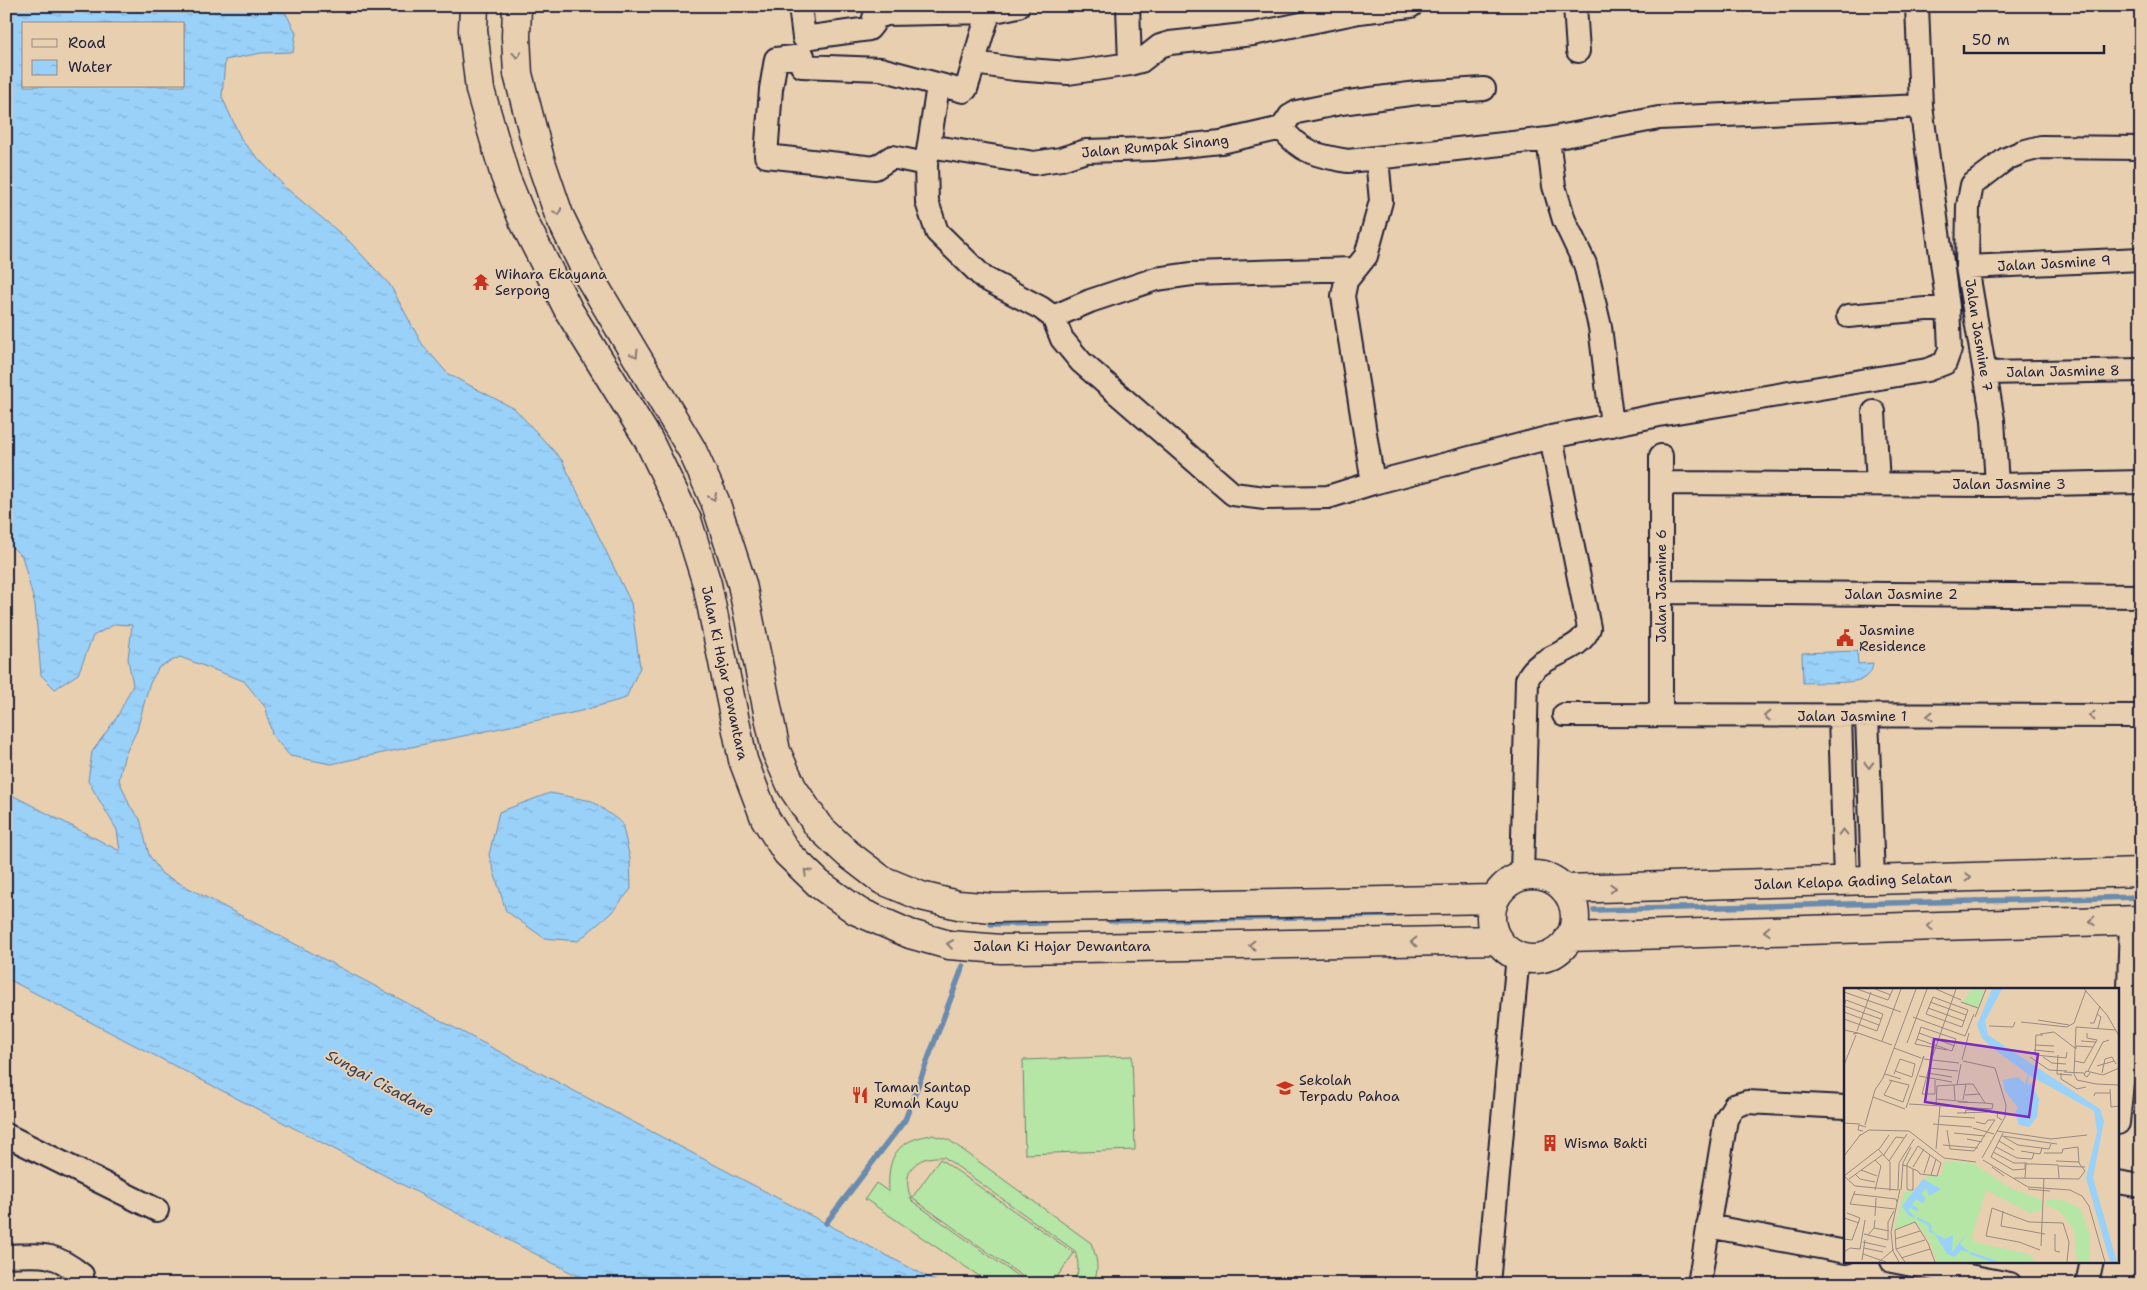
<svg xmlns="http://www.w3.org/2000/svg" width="2147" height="1290" font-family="'Shantell Sans',sans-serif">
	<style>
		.garden { fill: #b5e6a5; stroke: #6c8470 }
		.water { fill: url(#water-ripples); stroke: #6a8bad; fill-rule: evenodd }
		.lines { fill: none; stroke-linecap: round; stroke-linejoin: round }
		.stream { stroke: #6a8bad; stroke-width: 5.5 }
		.minor-casing { stroke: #22223b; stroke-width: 26 }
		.tertiary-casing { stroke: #22223b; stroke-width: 31 }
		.minor { stroke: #e8cfb0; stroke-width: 22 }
		.tertiary { stroke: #e8cfb0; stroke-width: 28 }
		.oneway { stroke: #857876 }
		.labels { text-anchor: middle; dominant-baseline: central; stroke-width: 4; stroke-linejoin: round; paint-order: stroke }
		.street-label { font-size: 14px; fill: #22223b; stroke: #e8cfb0 }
		.poi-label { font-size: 14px; fill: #22223b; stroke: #e8cfb0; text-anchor: start }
		.water-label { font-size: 15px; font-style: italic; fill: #343c58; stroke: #e8cfb0 }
		.inset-river { fill: none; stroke: #9ad1f9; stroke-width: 2.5 }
		.inset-road { fill: none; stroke: #998a81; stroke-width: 1 }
		.view { fill: #7b2cbf; fill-opacity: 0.15; stroke: #7b2cbf; stroke-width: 2.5 }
		.inset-edge { fill: none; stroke: #22223b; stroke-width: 2.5 }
	</style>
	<defs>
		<pattern id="water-ripples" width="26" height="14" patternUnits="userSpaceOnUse" patternTransform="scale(1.25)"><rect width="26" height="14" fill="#9ad1f9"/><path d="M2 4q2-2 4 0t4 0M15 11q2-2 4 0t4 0" fill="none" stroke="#84b3d6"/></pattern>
	</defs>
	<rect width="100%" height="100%" fill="#e8cfb0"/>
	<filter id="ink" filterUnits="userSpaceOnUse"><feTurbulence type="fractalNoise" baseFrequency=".02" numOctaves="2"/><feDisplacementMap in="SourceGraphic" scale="10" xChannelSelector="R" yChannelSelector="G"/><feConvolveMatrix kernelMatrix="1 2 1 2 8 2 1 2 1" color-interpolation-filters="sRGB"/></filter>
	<g filter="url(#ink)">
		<path class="garden" d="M1132,1056l3,94 -110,4 -2,-94z
			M932,1135l17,5 142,103c6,15 9,26 2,41h-21c8,-11 7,-20 3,-33l-131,-94c-31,-2 -44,16 -32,44l117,83h-38l-126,-85 11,-16 13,9c-2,-35 7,-52 43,-57z
			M940,1159l134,94 -22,31h-19l-121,-86z"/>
		<path class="water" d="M6,6h276l14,27 -3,19 -32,1 -36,7 -3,37 20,44 44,47 60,50 44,47 32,59 26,30 67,35 47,51 69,143 9,64 -14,31 -45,13 -250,53 -41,-8 -18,-21 -6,-27 -22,-27 -64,-24 -21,10 -10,18 -12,45 -13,27 -5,23 11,26 10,13 9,36 13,19 779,410h-348l-587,-306v-186l114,59 -3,-21 -29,-49 4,-29 25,-35 16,-32 -5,-26 4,-34 -17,-1 -22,12 -15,38 -23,15 -14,-14 -6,-70 -13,-49 -16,-14zM24,24h160v62h-160z
			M1857,651l1,13 15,-1c-1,6 -2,11 -7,14 -11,8 -49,5 -63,6l-1,-30z
			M550,793l42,8 30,22 8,36 1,30 -20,24 -33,28 -34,-3 -38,-27 -17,-56 10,-43z"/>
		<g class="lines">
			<path class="stream" d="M1594,910l547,-13
				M1110,921l283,-6
				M991,924l53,-1
				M826,1223l79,-103 58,-154"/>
			<g class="minor-casing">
				<path id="minor" d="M800,6l4,32 65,-9 4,-5 1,-6 13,-4 103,-2 28,-6
					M1128,6l2,58
					M1575,6l3,45
					M975,63l40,6 53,4 62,-9 11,-3 19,-15 10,-3 83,-9 106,-22 52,-6
					M938,86l-12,78 1,38 10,30 47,46 57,30 12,9 9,22 19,23 152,132 32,4 63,-1 45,-14 178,-46 108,-22 268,-45 18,-7 5,-14 -2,-42 -27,-201 -4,-100
					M1282,128c18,25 37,28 66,33l200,-22 111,-21 262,-12
					M1282,128l8,-12 7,-4 44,-9 76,-10 67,-4
					M1548,139l6,47 10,34 21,44 15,63 12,98
					M929,146l105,17 27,-4 25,-8 67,-2 68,-7 61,-14
					M926,164l-34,-7 -17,11 -109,-12 5,-67 5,-30 27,-3 -1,10 79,3 82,22 3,-2c9,-26 13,-52 24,-77
					M1967,267l174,-8
					M1848,316l100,-9
					M1053,317l37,-16 66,-22 36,-5 162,-5
					M1985,373l156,-3
					M1874,412l4,72
					M1373,483l-30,-187 3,-15 20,-25 15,-55 -4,-43
					M1661,483l336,2 144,-3
					M1997,485l-4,-65 -26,-153 1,-61 4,-21 34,-26 16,-7 19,-5 100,1
					M1662,592l479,4
					M1564,715l577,1
					M1661,715v-259
					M1840,716l5,165
					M1867,716l6,164
					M1522,876l5,-196c11,-27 52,-25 62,-52l-38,-191
					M2118,1123l10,-101 3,-102
					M6,1135l151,75
					M2118,1182l23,4
					M1708,1226l138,26
					M6,1256c36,-1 46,-5 76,19v9
					M1892,1261l118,23
					M1488,1284l30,-329
					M1699,1284l27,-165 8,-13 13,-4 99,5
					M2087,1284l5,-23"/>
			</g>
			<g class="tertiary-casing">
				<path id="tertiary" d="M474,6l-1,24 7,60 25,86 18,44 46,91 79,128 39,81 20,64 36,176 22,58 22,35 32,31 38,27 53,23 39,11 52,4 82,-1 415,-8
					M517,6l-1,31 2,37 22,85 19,56 29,60 104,175 23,51 27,83 34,167 16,36 26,39 30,28 34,26 39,16 37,9 36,3 501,-9
					M1491 917a42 42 0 1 1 84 0a42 42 0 1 1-84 0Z
					M1564,889l577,-17
					M1569,937l572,-17"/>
			</g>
			<use href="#minor" class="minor"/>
			<use href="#tertiary" class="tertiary"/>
		</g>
		<defs><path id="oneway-chevron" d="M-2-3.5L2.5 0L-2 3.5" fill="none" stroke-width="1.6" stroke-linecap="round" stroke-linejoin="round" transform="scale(1.25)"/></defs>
		<g class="oneway">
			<use href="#oneway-chevron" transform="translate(517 55) rotate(86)"/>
			<use href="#oneway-chevron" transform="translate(558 212) rotate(69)"/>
			<use href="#oneway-chevron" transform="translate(635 354) rotate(59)"/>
			<use href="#oneway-chevron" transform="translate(713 497) rotate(67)"/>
			<use href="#oneway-chevron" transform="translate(1767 716) rotate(-180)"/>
			<use href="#oneway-chevron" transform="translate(1930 716) rotate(-180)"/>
			<use href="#oneway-chevron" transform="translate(2092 716) rotate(-180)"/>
			<use href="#oneway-chevron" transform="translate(1869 765) rotate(88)"/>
			<use href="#oneway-chevron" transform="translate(1843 832) rotate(-91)"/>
			<use href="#oneway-chevron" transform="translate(807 872) rotate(-135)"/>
			<use href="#oneway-chevron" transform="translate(1968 877) rotate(-2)"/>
			<use href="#oneway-chevron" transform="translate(1613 888) rotate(-2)"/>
			<use href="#oneway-chevron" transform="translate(2092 921) rotate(178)"/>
			<use href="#oneway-chevron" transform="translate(1930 926) rotate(178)"/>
			<use href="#oneway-chevron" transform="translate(1767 931) rotate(178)"/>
			<use href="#oneway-chevron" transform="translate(1414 942) rotate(179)"/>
			<use href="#oneway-chevron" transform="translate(950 944) rotate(-171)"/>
			<use href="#oneway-chevron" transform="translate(1252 945) rotate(179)"/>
		</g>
	</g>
	<defs>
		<g id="temple-bare" transform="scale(1.35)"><path d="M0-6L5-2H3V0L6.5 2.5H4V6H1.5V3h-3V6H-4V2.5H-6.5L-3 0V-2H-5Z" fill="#c8321e" stroke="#e8cfb0" stroke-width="2.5" paint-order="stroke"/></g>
		<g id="civic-bare" transform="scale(1.35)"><path d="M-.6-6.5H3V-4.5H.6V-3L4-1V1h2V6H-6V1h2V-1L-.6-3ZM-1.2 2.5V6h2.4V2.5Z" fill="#c8321e" stroke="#e8cfb0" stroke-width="2.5" paint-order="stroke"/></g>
		<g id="school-bare" transform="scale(1.35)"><path d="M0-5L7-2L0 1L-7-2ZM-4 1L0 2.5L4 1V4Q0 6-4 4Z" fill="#c8321e" stroke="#e8cfb0" stroke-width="2.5" paint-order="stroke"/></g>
		<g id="restaurant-bare" transform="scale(1.35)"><path d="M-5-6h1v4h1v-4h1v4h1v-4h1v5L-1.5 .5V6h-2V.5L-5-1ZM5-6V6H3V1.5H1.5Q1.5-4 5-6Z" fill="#c8321e" stroke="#e8cfb0" stroke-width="2.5" paint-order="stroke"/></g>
		<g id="building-bare" transform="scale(1.35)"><path d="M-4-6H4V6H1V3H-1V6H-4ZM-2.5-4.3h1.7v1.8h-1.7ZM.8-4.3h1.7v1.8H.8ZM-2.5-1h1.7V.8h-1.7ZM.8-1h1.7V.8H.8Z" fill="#c8321e" stroke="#e8cfb0" stroke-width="2.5" paint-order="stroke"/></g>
	</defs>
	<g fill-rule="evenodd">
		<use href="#temple-bare" x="481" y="282"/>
		<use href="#civic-bare" x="1845" y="638"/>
		<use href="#school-bare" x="1285" y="1088"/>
		<use href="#restaurant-bare" x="860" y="1095"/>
		<use href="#building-bare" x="1550" y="1143"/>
	</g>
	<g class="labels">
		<g class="street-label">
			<text transform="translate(1155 146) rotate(-5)">Jalan Rumpak Sinang</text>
			<text transform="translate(2054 263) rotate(-3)">Jalan Jasmine 9</text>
			<text transform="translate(1979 335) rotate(81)">Jalan Jasmine 7</text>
			<text transform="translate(2063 371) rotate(-1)">Jalan Jasmine 8</text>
			<text x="2009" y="484">Jalan Jasmine 3</text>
			<text transform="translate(1661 586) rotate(-90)">Jalan Jasmine 6</text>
			<text x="1901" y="594">Jalan Jasmine 2</text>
			<text transform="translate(725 673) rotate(78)">Jalan Ki Hajar Dewantara</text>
			<text x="1852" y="716">Jalan Jasmine 1</text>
			<text transform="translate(1853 881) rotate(-2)">Jalan Kelapa Gading Selatan</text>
			<text x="1062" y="946">Jalan Ki Hajar Dewantara</text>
		</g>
		<g class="poi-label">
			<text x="495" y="274">Wihara Ekayana<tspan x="495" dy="16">Serpong</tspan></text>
			<text x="1859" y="630">Jasmine<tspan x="1859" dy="16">Residence</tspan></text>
			<text x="1299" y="1080">Sekolah<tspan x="1299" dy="16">Terpadu Pahoa</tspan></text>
			<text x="874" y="1087">Taman Santap<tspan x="874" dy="16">Rumah Kayu</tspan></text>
			<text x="1564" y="1143">Wisma Bakti</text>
		</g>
		<g class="water-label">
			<text transform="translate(380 1083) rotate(29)">Sungai Cisadane</text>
		</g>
	</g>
	<g transform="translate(1844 988)">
		<rect width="275" height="275" fill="#e8cfb0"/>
		<path d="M101,173l28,2 35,24 34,13v10l-12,3 -44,-23 -14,47 2,5 54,12 8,8h-99l-8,-22 -13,-18 -22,7 10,-37 12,-1 6,-11 7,-4h12zM203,211l18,2 16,8 9,28v25h-13l-3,-33 -15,-18 -13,-6z" fill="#b5e6a5"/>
		<path d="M102,200l11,3 -1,26 -4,12 -9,4 -6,-4 -1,-10z" fill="#b5e6a5"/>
		<path d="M129,1l12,2 -7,17 -16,-6z" fill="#b5e6a5"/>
		<path d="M148,1h10l-17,32 3,14 112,74 4,12 -11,57 24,84h-7l-24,-84 11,-46 -3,-21 -65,-36 -2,10 4,-2 8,16 -2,18 -8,10 -10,-2 -4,-12 3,-5 -13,-17 -2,-11 15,-3 7,7 3,-10 -37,-27 -9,-9 -5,-13zM79,191l18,10 -12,7 -3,-8 -5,6 5,4 -3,6 -7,-5 -4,6 6,3v4l-7,-4 -3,2 8,8 -7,-2 -7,-10zM90,245l11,6 8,-4 -1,17 15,-19 -7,11 10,9 -9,-3 -6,7 -8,-3z" fill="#9ad1f9"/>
		<path class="inset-river" d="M73,230l13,7v6l4,2M126,265l26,9"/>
		<path class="inset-road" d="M13,1l31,11 5,-11M31,1l16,6M92,1l25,11M240,1l23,26 12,21M0,4l57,20M89,9l35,13 -6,17 -36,-13zM86,14l36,13M117,14l17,6M84,20l36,13M0,24l35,13M253,26l4,3 -3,11M69,29l52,19 9,-22M131,29l11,-28M0,31l33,12 6,-17 -37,-14 -2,6 37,13M194,32l31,5M177,34l46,5 7,-4 12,-33M246,35h4l6,-17M145,38l24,1 2,-5M0,42l14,3 -5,1M272,42l-40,-3 -2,47 3,6 19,4 23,1M13,43l14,-39M14,45l34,12M75,45l36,13M196,46l14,-2 21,16M199,47h-7l-1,20 31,3 1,-6M73,51l35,12 4,-12 -35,-12 -4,12 -2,5 32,6M38,53l19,-52M237,53l15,1M63,55l20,-54M191,57l19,1M50,60l27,10M232,61v-3l17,1M190,62l20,2M214,67l-1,19 15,1M186,69l19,13 18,1M199,69l9,6 14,1M88,70l24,-69M80,71l35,4M118,72l7,-27M119,73l32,7 11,37 -1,12 -23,41M231,73l9,2 13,-23 -10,-2v-5M0,77l12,-30M253,78l17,-5M51,83l17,6M244,83l15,-29 6,-2M220,84l20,1M83,85l25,4M217,85v6l16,10 9,-2M246,85l-3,4 -3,-2 2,-4 17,4 16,-7M258,85l3,-14 7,-2 4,7M41,86l16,5M50,86l6,-15 15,5 -3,13M75,88l33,6M45,92l20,5 -6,17 -19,-7 8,-15M91,92v14h-13l7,-26 29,3M110,97l1,15M113,97l4,-21M266,101l1,18 8,-1M121,107l15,-1M250,108l1,-3h15M29,109l32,12M93,111l31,3M119,112l3,-16M114,114l27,1M65,116l83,5 1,-5 -8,-1M92,118l1,-20 31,-2h5l12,19M62,120l18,-52 -2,3M113,125l31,-1M121,126l1,-4h24v2h8l-1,5 5,3M95,128l36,2M0,135l16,1M89,136l39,3M21,137l10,-35 8,-12 33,-89M129,140l21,6M103,142l3,19 24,2 21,-31h-7l-3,4 -9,-2M19,143l-5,-1 1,-5 7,2M153,143l54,8 36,-4M110,145l31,3M159,145l-12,24 22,13 12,-1v-6M45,147l-9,13 -36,28 11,10 43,4 1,-27 15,-24M15,148l10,-6 40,1 35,27 32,4M158,148l55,8M160,149l14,8 31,4 2,-5M123,151l15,3M155,153l15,9M99,157l35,3M152,159l21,11 15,1 2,-6M34,161l12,13v29M92,161l4,-43M177,163l19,3 2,-6M149,164l21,11h13M0,168l17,-22M39,168l13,-19 8,1M139,172l45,27 42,3 12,6 7,10 16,56M45,173l18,-27M212,173l23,1M58,177l5,1 6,3 5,2 2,3 17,2 4,-13 -23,-17 -11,18v25l2,1h4v-21M215,178l26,1M69,179l11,-18M148,179l12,9M17,182l16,6M80,185l6,-18M11,186l5,5 15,3M87,187l5,-16M170,190l65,1 6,-8 -6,-8 -1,-16 -15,2 -1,4h-18M181,190l1,-14h7l25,1 1,13M5,191l33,-24M184,201l22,2M31,202l6,-24 -6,-6M57,202l2,-27 8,-16M11,203l-5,13 45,5M9,206l43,5 1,3M159,223l-2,15 44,8M31,228l1,-18M0,230l15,5M30,240l15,3M20,246l24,6v-18l6,-11M211,246v17l5,1M24,247l6,-7 1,-8M0,251l8,1 8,-22 -13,-5M51,251l25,-8M19,254l23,5M197,258l3,-68M20,260l19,4M52,261l29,-9M196,262l-21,-8 -33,-6 6,-28 37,14 34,1 6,19 -2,20M0,264l6,-4 10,1 5,-29M19,266l23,8M57,270l29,-9M18,272l3,-20M35,274l15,-13M55,274l-6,-11 -2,-19 9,-43M61,274l-9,-13 -1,-19 20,-8 13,21 7,19"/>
		<path class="view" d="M90,51l104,15 -9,63 -104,-15z"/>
		<rect width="275" height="275" class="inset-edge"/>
	</g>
	<rect width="2147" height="1290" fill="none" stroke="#e8cfb0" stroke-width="25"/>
	<rect x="12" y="12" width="2122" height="1265" fill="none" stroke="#22223b" stroke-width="2" filter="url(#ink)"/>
	<rect x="22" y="22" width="162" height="65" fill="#e8cfb0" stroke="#998a81"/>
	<rect x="32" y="39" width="25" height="8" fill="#e8cfb0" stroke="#998a81"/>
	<text x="68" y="48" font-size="15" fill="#22223b">Road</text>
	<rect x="32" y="60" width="25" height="15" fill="url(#water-ripples)" stroke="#998a81"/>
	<text x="68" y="72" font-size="15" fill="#22223b">Water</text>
	<path d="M1964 45v8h140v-8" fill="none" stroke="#22223b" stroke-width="2.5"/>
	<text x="1972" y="45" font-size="15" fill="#22223b" stroke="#e8cfb0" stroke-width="4" paint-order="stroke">50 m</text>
</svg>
